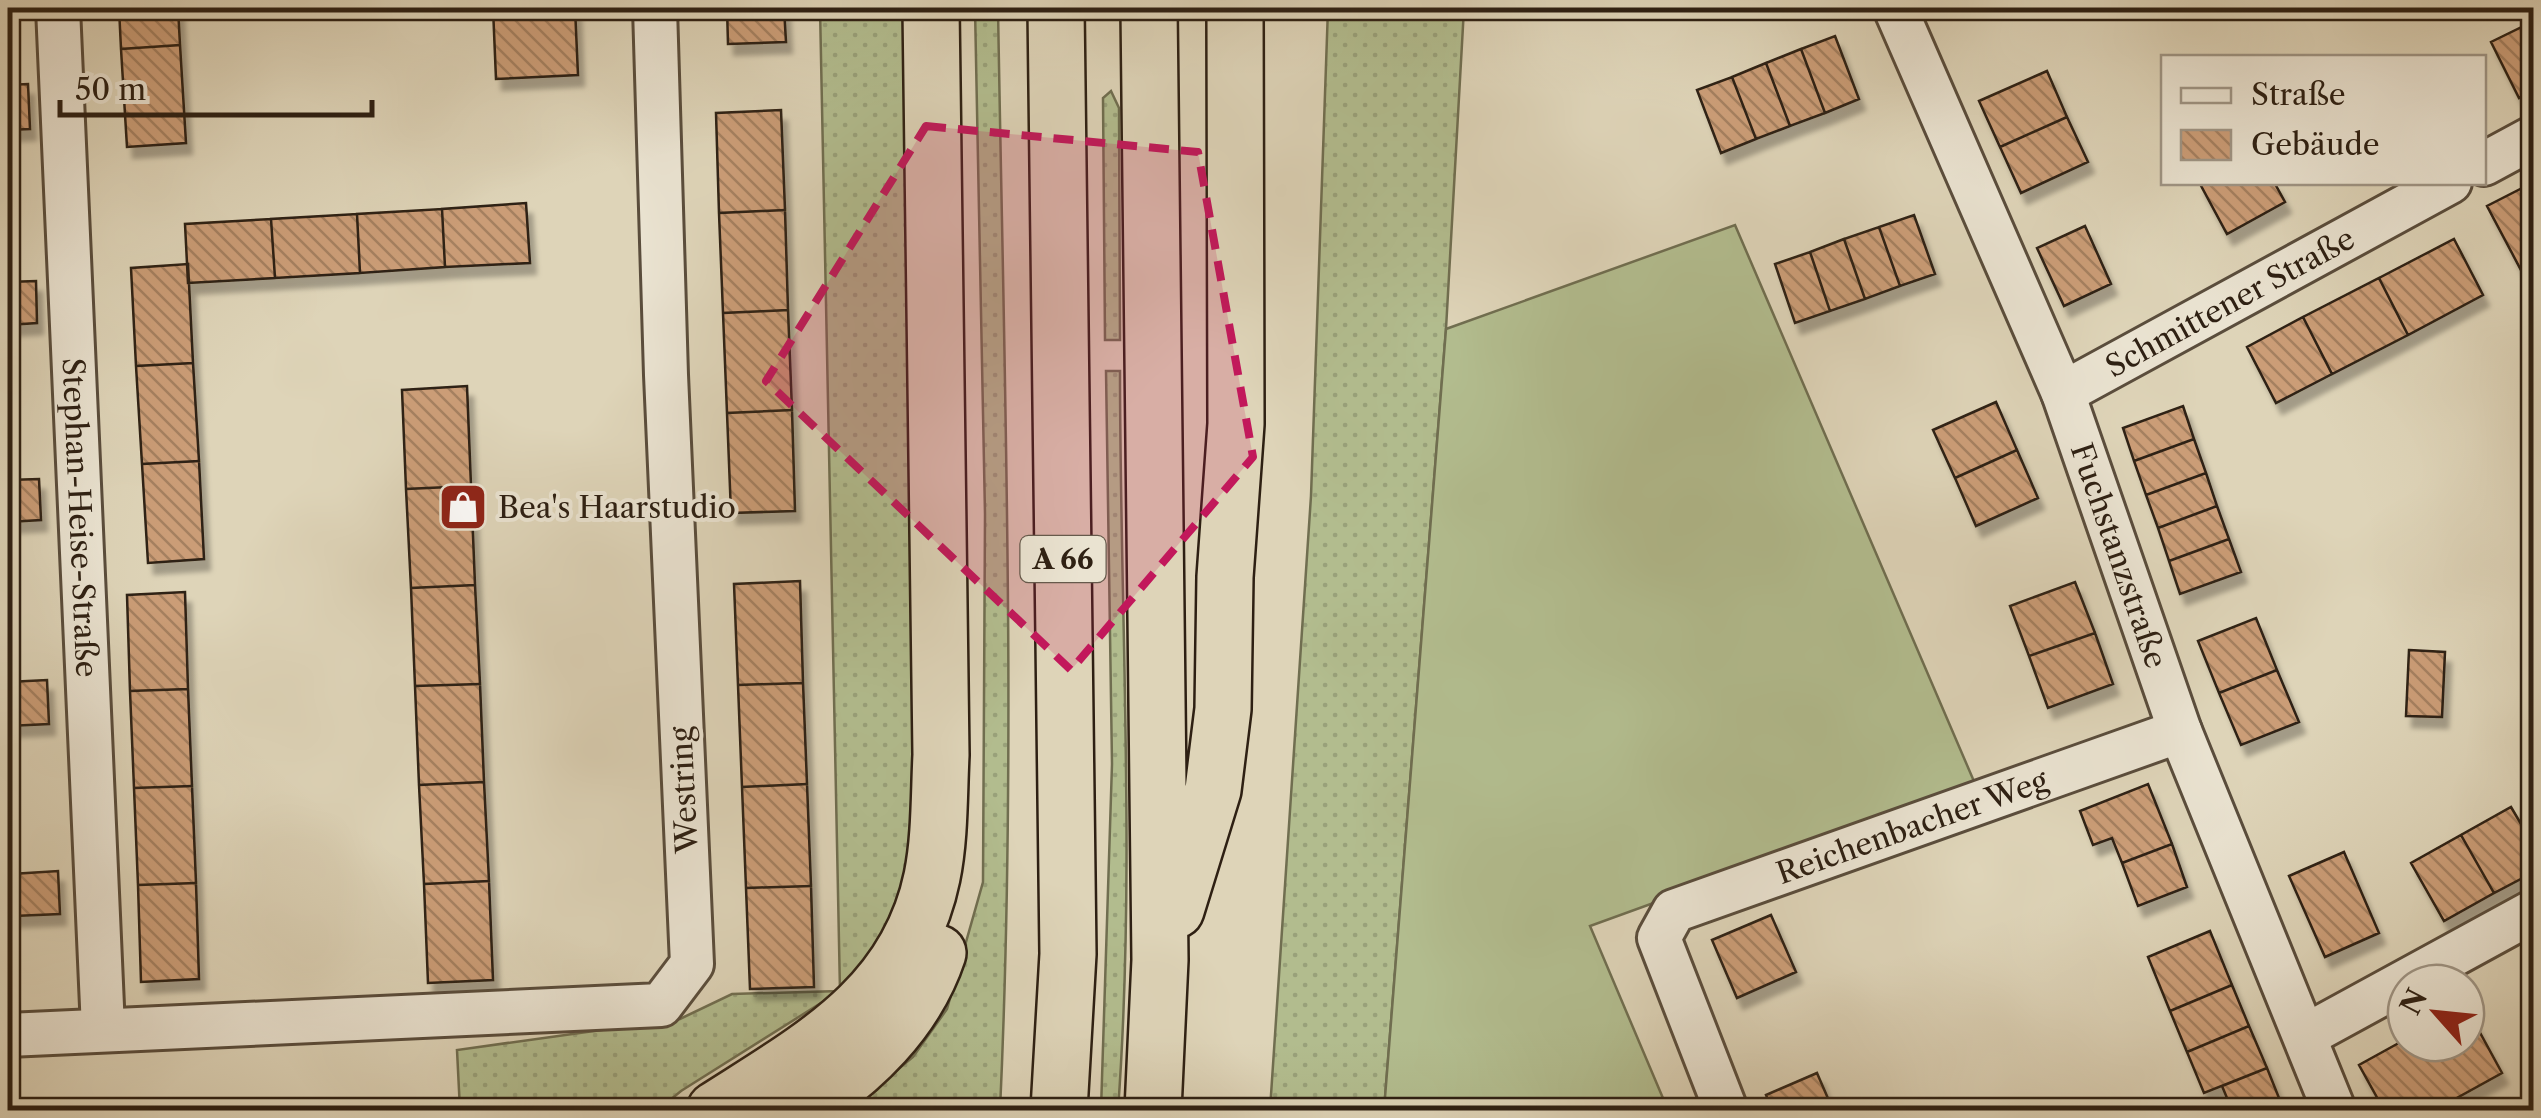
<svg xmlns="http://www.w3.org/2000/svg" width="2541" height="1118" font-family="'Libre Caslon Text',serif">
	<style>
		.grass { fill: url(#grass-dots); stroke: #706e50; stroke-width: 2.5 }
		.garden { fill: #b2bc8e; stroke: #706e50; stroke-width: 2.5 }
		.building { fill: url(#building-back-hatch); stroke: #2e2013; stroke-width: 2.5; filter: url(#shadow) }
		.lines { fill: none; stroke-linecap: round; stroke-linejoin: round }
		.street-casing { stroke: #5a4d3c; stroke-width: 48 }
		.highway-casing { stroke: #2e2013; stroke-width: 60 }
		.street { stroke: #eae3d1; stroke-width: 42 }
		.highway { stroke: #ded4b8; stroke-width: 55 }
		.marked { fill: #c2185b; fill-opacity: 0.2; stroke: #c2185b; stroke-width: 8; stroke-dasharray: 20 12; stroke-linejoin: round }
		.labels { text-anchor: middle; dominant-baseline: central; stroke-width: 8; stroke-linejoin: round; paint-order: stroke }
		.shield { fill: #eae3d1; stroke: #665a4c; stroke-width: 2.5 }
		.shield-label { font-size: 28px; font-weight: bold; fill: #2e2013 }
		.street-label { font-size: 30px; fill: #2e2013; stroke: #eae3d1 }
		.poi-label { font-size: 30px; fill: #2e2013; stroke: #eae3d1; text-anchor: start }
	</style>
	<defs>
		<pattern id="grass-dots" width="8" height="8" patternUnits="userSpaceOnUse" patternTransform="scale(2.5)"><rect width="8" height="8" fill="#b2bc8e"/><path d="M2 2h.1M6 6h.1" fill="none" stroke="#99a17a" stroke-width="1.8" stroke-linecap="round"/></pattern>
		<pattern id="building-back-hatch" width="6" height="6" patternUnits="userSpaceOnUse" patternTransform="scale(2.5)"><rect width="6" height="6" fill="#cb9d77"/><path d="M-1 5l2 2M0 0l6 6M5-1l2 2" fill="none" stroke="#a58060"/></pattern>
		<filter id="shadow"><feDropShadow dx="6" dy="11" stdDeviation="2.5" flood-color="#0004"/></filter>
	</defs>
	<rect width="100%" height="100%" fill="#ded4b8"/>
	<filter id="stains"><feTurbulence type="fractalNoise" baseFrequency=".002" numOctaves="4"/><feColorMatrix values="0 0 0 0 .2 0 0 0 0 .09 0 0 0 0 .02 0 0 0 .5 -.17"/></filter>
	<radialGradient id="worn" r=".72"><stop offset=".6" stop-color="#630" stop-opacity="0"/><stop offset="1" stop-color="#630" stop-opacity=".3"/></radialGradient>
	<path class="grass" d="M820,8h102l8,733 -23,167 -67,83 -159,100 -23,19h-198l-3,-60 223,-31 52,-25 108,-3z
		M975,8h23c6,367 19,735 2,1102h-151l64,-53 34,-48 36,-127 2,-368z
		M1328,8h136l-18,321 -62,781h-114l41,-614z
		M1111,91l8,17 1,232h-15l-2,-242z
		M1106,371h14c0,246 16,494 -2,739h-17l11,-346z"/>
	<path class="garden" d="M1735,225l241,561 -386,140 78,184h-284l62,-781z"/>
	<path class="building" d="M119,8h59l2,37 -59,4z
		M493,8h82l3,67 -82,4z
		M727,8h57l2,34 -58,2z
		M2534,21v70l-15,7 -28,-56z
		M1835,36l24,63 -34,14 -24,-64z
		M180,45l6,98 -59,4 -6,-98z
		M1801,49l24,64 -35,13 -24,-63z
		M1766,63l24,63 -34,13 -24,-62z
		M2047,71l20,46 -67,30 -21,-46z
		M1732,77l24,62 -35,14 -24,-63z
		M28,84l2,45 -22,1v-45z
		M781,110l4,100 -66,3 -3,-100z
		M2067,117l21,45 -67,31 -21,-46z
		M2199,182h75l11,20 -58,32z
		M2534,182v84l-12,6 -35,-66z
		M526,203l4,60 -85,4 -3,-58z
		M442,209l3,58 -85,6 -3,-59z
		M785,210l3,100 -65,3 -4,-100z
		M357,214l3,59 -85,5 -4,-59z
		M1914,215l21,59 -35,12 -21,-59z
		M271,219l4,59 -87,5 -3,-59z
		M2085,226l26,58 -47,22 -27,-58z
		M1879,227l21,59 -35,13 -21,-60z
		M1844,239l21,60 -35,12 -20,-59z
		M2454,239l29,56 -75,40 -29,-57z
		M1810,252l20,59 -35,12 -20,-59z
		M188,264l5,99 -57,3 -5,-98z
		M2379,278l29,57 -76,39 -29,-57z
		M36,281l1,42 -29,2v-43z
		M788,310l4,100 -65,3 -4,-100z
		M2303,317l29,57 -56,29 -29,-56z
		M193,363l6,98 -57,3 -6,-98z
		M467,386l4,100 -65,3 -4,-99z
		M1996,402l21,48 -62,28 -22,-48z
		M2183,406l11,33 -60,22 -11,-33z
		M792,410l3,101 -64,2 -4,-100z
		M2194,439l12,34 -60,22 -12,-34z
		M2017,450l21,48 -62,28 -21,-48z
		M199,461l5,98 -56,4 -6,-99z
		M2206,473l11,33 -59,22 -12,-33z
		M39,479l2,41 -33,2v-42z
		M471,486l4,99 -64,3 -5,-99z
		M2217,506l12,33 -60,22 -11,-33z
		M2229,539l12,33 -61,22 -11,-33z
		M800,581l3,102 -65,2 -4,-101z
		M2075,582l20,51 -66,23 -19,-50z
		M475,585l5,99 -65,2 -4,-98z
		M185,592l3,97 -58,2 -3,-96z
		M2256,618l21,52 -58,23 -21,-52z
		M2095,633l18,51 -65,24 -19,-52z
		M2409,650l36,2 -3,65 -36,-1z
		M2277,670l22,52 -58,23 -22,-52z
		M47,680l2,44 -41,2v-44z
		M803,683l4,101 -65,3 -4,-102z
		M480,684l4,98 -65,3 -4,-99z
		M188,689l4,97 -58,2 -4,-97z
		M484,782l5,99 -65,3 -5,-99z
		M807,784l4,102 -65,2 -4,-101z
		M2148,784l24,60 -50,19 -10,-25 -19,7 -13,-34z
		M192,786l4,97 -58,2 -4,-97z
		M2511,807l23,39v26l-40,21 -33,-58z
		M2461,835l33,58 -50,28 -33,-58z
		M2172,844l15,43 -49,19 -16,-43z
		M2344,852l35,81 -54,24 -36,-81z
		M58,871l2,43 -46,2 -2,-42z
		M8,874h4l2,42h-6z
		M489,881l4,99 -65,3 -4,-99z
		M196,883l3,96 -58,3 -3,-97z
		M811,886l3,101 -64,2 -4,-101z
		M1771,915l25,57 -59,26 -25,-58z
		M2210,931l22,54 -62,26 -22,-54z
		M2232,985l17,41 -62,26 -17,-41z
		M2466,1007l36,66 -56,31 3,6h-65l-25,-45 47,-26v4h60z
		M2249,1026l18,42 -63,25 -17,-41z
		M2267,1068l16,40 -51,2 -10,-24z
		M1817,1073l16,37h-61l-6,-15z"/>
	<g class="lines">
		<g class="street-casing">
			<g id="street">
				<path id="s1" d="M58,8l45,1021"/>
				<path id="s2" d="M1895,8l168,385 117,338 154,379"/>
				<path d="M2484,164l50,-27"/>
				<path id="s3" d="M2063,393l387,-211"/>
				<path d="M8,1035l653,-30 31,-41 -26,-589 -11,-367"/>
				<path d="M2305,1036l229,-125"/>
				<path id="s4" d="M1726,1110l-67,-172 15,-27 506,-180"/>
			</g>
		</g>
		<g class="highway-casing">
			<path id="highway" d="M1056,8l12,946 -9,156
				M1149,8l11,952 -7,150
				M1176,910l37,-120 10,-81 2,-132 11,-153 -1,-416
				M715,1110c95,-61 192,-112 217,-233 8,-39 7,-82 9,-122l-10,-747
				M803,1110c59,-39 112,-88 135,-157"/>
		</g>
		<use href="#street" class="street"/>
		<use href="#highway" class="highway"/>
	</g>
	<path class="marked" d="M926,126l272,26 55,305 -182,213 -305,-289z"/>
	<defs>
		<g id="shop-square" transform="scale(2.5)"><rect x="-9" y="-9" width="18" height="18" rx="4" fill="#8f2418" stroke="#eae3d1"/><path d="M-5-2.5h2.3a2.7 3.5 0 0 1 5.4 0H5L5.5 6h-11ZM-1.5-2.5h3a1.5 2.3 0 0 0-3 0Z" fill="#fff"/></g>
	</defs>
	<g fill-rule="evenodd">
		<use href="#shop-square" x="463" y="507"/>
	</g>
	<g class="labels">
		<rect class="shield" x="1020.5" y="536" width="85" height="46" rx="8"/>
		<g class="shield-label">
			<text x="1063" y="559">A 66</text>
		</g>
		<g class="street-label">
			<text stroke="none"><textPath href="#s3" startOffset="190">Schmittener Straße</textPath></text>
			<text stroke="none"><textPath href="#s1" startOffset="510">Stephan-Heise-Straße</textPath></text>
			<text stroke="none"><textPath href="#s2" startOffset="592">Fuchstanzstraße</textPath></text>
			<text transform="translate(684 790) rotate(-93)">Westring</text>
			<text stroke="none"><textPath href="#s4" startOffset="468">Reichenbacher Weg</textPath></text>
		</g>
		<g class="poi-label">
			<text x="498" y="507">Bea's Haarstudio</text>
		</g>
	</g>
	<rect width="2541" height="1118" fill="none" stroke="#ded4b8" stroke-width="40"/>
	<rect x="10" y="10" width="2521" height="1098" fill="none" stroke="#2e2013" stroke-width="5"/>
	<rect x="20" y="20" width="2501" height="1078" fill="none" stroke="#2e2013" stroke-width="2.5"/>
	<rect x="2161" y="55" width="325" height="130" fill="#eae3d1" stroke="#9f9585" stroke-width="2.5"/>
	<rect x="2181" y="88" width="50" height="15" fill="#eae3d1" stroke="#9f9585" stroke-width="2.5"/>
	<text x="2251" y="105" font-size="30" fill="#2e2013">Straße</text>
	<rect x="2181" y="130" width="50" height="30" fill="url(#building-back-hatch)" stroke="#9f9585" stroke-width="2.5"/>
	<text x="2251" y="155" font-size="30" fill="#2e2013">Gebäude</text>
	<g transform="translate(2436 1013) rotate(297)"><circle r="48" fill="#eae3d1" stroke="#9f9585" stroke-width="2.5"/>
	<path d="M0-8L18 38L0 25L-18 38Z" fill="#8f2418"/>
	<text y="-15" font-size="28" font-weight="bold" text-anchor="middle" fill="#2e2013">N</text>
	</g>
	<path d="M60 100v15h312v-15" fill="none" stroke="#2e2013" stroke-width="5"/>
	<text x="75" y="100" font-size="30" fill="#2e2013" stroke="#eae3d1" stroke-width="8" paint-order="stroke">50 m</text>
	<rect width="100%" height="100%" filter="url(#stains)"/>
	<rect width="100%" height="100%" fill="url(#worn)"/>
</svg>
